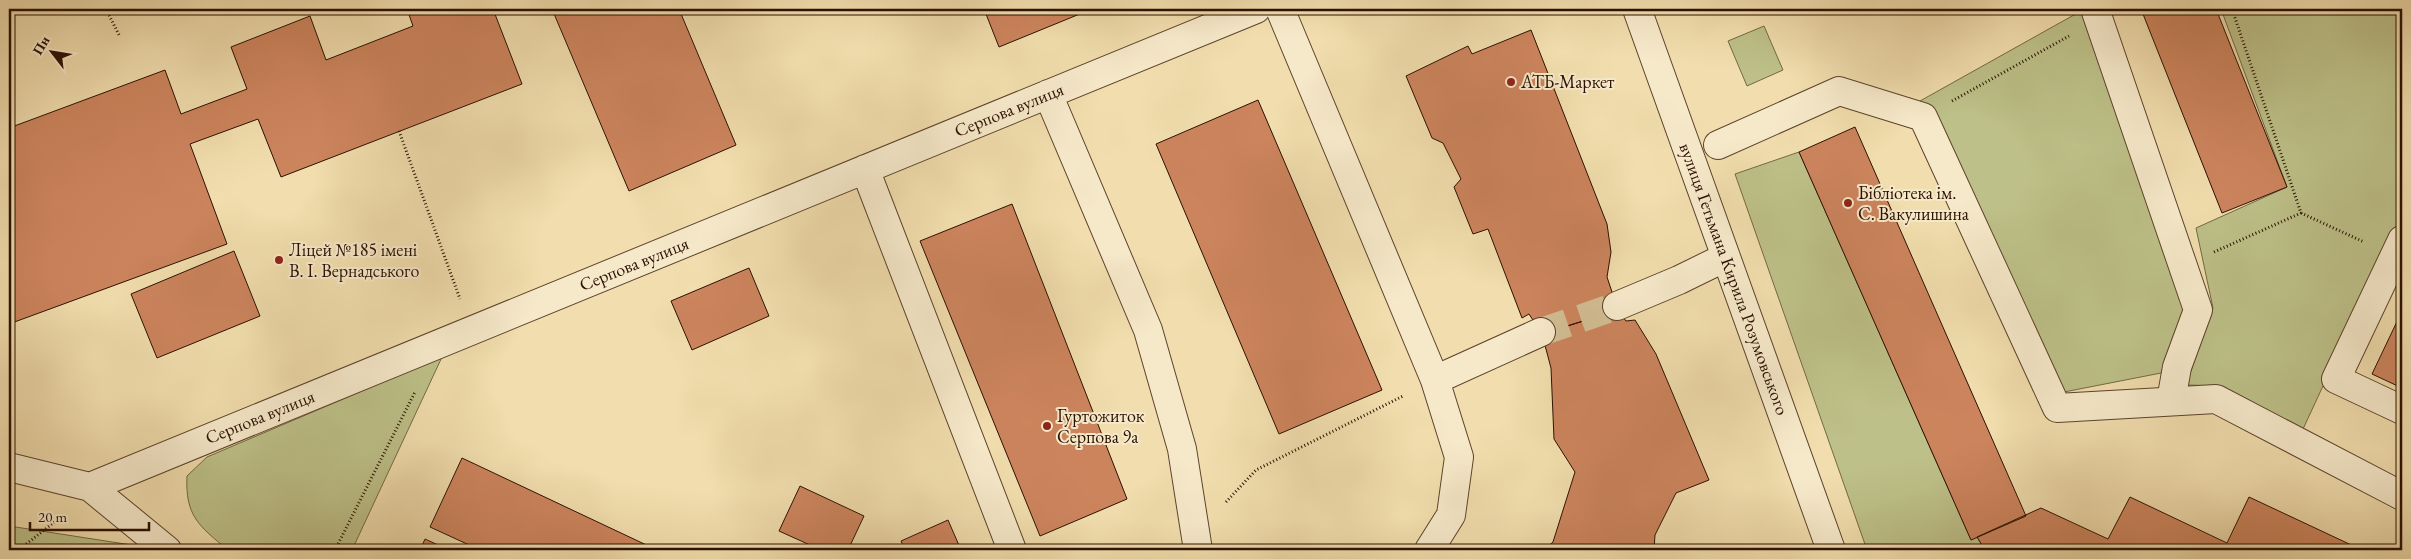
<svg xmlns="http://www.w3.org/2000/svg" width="2411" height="559" font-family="'EB Garamond',serif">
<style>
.green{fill:#bdc088;stroke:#746844}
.building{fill:#cc845d;stroke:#2b1000}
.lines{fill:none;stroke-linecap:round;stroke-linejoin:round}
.minor-tunnel{stroke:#d3be93;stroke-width:28;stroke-dasharray:28 14;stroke-linecap:butt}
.minor-casing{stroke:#5c432b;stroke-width:30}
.path{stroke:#2b1000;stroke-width:3;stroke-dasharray:1 2.5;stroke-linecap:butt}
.minor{stroke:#f6e9ca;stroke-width:28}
.poi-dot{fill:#8f2418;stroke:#f6e9ca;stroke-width:2}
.labels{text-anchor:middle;stroke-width:4;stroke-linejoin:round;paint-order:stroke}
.poi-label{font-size:18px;fill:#2b1000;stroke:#f6e9ca;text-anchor:start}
.street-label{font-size:18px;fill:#2b1000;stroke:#f6e9ca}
</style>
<rect width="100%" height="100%" fill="#f1ddad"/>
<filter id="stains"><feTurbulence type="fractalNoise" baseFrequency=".004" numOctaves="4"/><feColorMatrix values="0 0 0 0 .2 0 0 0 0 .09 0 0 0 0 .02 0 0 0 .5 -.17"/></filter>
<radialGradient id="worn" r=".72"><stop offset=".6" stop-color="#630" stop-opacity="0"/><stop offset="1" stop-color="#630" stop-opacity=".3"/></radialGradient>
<path class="green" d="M2221,9H2402V216L2303,429L2223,386L2186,385L2213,308L2196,228L2287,187Z
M2081,11L2187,307L2161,373L2064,392L1920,101Z
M1764,26L1783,70L1747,86L1728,41Z
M1799,152L1971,540L1977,537L1985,550H1867L1735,174Z
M442,357L352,550H228C199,526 185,516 187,476L207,457Z
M9,526L138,546L144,550H9Z"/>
<path class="building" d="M407,9H493L522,84L281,177L258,119L190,144L227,244L9,324V128L165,70L181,114L247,89L231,47L310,16L326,60L413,26Z
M552,9H679L736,145L629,191Z
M984,9H1092L999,47Z
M2141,9H2216L2287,187L2222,213Z
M1531,30L1607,224L1611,252L1607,277L1618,310L1542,334L1529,314L1522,318L1488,229L1473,234L1454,187L1461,179L1443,143L1432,138L1406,76L1468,46L1472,54Z
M1258,100L1382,390L1279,434L1156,144Z
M1855,127L2026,516L1971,540L1799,152Z
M1012,204L1127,499L1040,536L920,241Z
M234,251L260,316L157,358L131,294Z
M749,268L769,316L692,350L671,301Z
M1618,310L1626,321L1635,320L1656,354L1709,480L1676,493L1655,535L1654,550H1544L1553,542L1575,472L1554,439L1551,368L1542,334Z
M2402,311V388L2372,374Z
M462,458L657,550H480L430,527Z
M800,486L864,516L848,550H821L779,531Z
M2130,497L2227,543L2249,497L2362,550H1985L1977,537L2041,508L2108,539Z
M948,520L961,550H905L901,541Z
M425,539L449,550H420Z"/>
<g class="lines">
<path class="minor-tunnel" d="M1541,332L1617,306"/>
<g class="minor-casing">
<path id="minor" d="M1280,9L1435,380L1459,457L1451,515L1429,550
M1637,9L1831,550
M2095,9L2198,310L2177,367L2171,401
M1048,94L1148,330L1182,449L1198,550
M1718,145L1839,91L1923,117L2057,408L2216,399L2402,496
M865,169L1012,550
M2402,240L2336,379L2402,410
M1617,306L1679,280L1726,257
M1435,380L1541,332
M9,467L90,487L1256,9
M90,487L167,550"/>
</g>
<path class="path" d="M106,9L119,35
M1952,101L2069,36
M399,131L460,299
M2301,213L2364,242
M2214,252L2301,213L2232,9
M1226,502L1256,470L1403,396
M9,542L20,549L62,516
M335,550L415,392"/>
<use href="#minor" class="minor"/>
</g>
<g class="poi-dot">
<circle cx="1511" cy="82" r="5"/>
<circle cx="1848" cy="203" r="5"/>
<circle cx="279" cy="260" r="5"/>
<circle cx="1047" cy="426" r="5"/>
</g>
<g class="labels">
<g class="poi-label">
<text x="1521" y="88">АТБ-Маркет</text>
<text x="1858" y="199">Бібліотека ім.<tspan x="1858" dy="21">С. Вакулишина</tspan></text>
<text x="289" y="256">Ліцей №185 імені<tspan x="289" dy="21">В. І. Вернадського</tspan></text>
<text x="1057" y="422">Гуртожиток<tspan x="1057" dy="21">Серпова 9а</tspan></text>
</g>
<g class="street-label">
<text transform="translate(1009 110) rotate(-22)" y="6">Серпова вулиця</text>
<text transform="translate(634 264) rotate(-22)" y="6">Серпова вулиця</text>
<text transform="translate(1734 279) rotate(70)" y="6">вулиця Гетьмана Кирила Розумовського</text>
<text transform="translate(260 417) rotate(-22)" y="6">Серпова вулиця</text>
</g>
</g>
<rect width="2411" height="559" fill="none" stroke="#f1ddad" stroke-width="30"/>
<rect x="10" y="10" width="2391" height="539" fill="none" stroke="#2b1000" stroke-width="2.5"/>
<rect x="15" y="15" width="2381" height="529" fill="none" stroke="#2b1000"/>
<g transform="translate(52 52) rotate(301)" stroke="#f6e9ca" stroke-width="4" paint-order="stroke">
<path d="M0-4L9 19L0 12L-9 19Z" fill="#2b1000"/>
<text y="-8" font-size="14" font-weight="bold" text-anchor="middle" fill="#2b1000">Пн</text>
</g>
<path d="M30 522v8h119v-8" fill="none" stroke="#2b1000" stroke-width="2.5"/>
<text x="38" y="522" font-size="15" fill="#2b1000" stroke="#f6e9ca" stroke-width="4" paint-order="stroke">20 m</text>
<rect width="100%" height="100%" filter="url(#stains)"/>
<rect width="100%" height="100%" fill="url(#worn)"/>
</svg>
